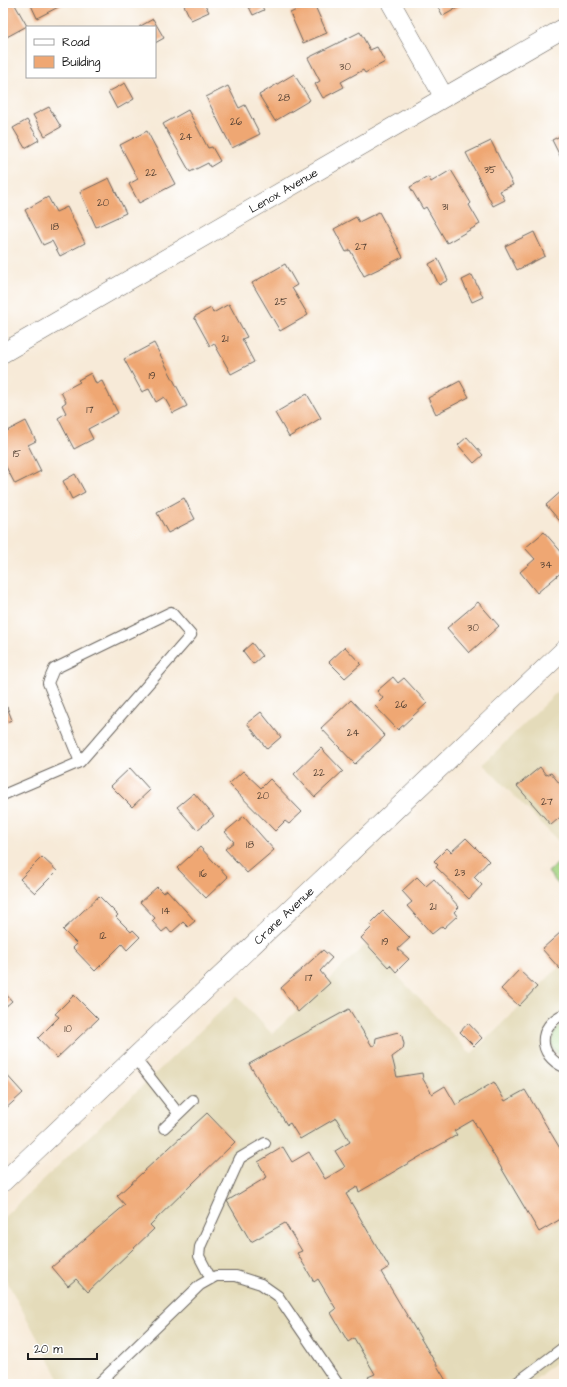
<svg xmlns="http://www.w3.org/2000/svg" width="567" height="1387" font-family="'Architects Daughter',sans-serif">
<style>
.built{fill:#e4dbba}
.green{fill:#a4d482;stroke:#60784f}
.building{fill:#efa773}
.lines{fill:none;stroke-linecap:round;stroke-linejoin:round}
.service-casing{stroke:#69645e;stroke-width:12}
.minor-casing{stroke:#69645e;stroke-width:20}
.service{stroke:#fff;stroke-width:10}
.minor{stroke:#fff;stroke-width:19}
.labels{text-anchor:middle;stroke-width:3;stroke-linejoin:round;paint-order:stroke}
.number-label{font-size:10px;fill:#513f32}
.street-label{font-size:12px;fill:#1c1c1c;stroke:#fff}
</style>
<rect width="100%" height="100%" fill="#fff"/>
<filter id="ink" filterUnits="userSpaceOnUse"><feTurbulence type="fractalNoise" baseFrequency=".025" numOctaves="2"/><feDisplacementMap in="SourceGraphic" scale="8" xChannelSelector="R" yChannelSelector="G"/><feConvolveMatrix kernelMatrix="1 2 1 2 8 2 1 2 1" color-interpolation-filters="sRGB"/></filter>
<filter id="wash" filterUnits="userSpaceOnUse"><feTurbulence type="fractalNoise" baseFrequency=".012" numOctaves="4" result="noise"/><feDisplacementMap in="SourceGraphic" scale="16" xChannelSelector="R" yChannelSelector="G"/><feGaussianBlur stdDeviation="0.9" result="paint"/><feColorMatrix in="noise" values="0 0 0 0 0 0 0 0 0 0 0 0 0 0 0 0 0 1.4 0 .05"/><feComposite in="paint" operator="in"/></filter>
<g filter="url(#wash)">
<rect width="100%" height="100%" fill="#f7ead8"/>
<path class="built" d="M564,685V847L483,764Z
M367,943L471,1054L564,962V1355L530,1384H62L3,1274V1218L237,996L272,1034Z"/>
<path class="green" d="M564,858V891L548,872Z
M564,1024V1057C547,1051 549,1031 564,1024Z"/>
<g id="blocks">
<path class="building" d="M3,3H14L27,26L3,39Z
M30,3H66L37,18Z
M183,3H204L209,12L191,20Z
M247,3H260L264,10L253,15Z
M312,3L314,4L327,33L303,43L290,13Z
M436,3H466L443,16Z
M153,19L164,38L155,43V27H139Z
M360,32L370,50L377,47L385,62L365,73L363,70L341,82L344,87L323,98L315,84L320,81L308,58Z
M294,74L310,100L275,121L259,95Z
M125,83L134,99L117,109L108,92Z
M228,86L239,108L245,105L260,134L232,148L206,97Z
M49,107L61,127L45,136L33,115Z
M188,110L208,148L212,147L220,161L210,167L208,163L190,172L163,124Z
M27,120L39,140L25,148L13,128Z
M147,131L175,184L139,203L129,184L138,179L120,145Z
M564,134V159L562,160L552,140Z
M491,141L513,185L500,191L505,200L493,206L466,153Z
M451,170L471,203L469,205L480,224L447,243L426,207L423,209L410,187L428,177L431,182Z
M109,178L126,213L96,227L80,192Z
M48,197L56,212L67,207L85,243L60,256L52,241L43,245L25,210Z
M379,212L403,257L364,276L350,250L346,252L334,229L356,217L359,222Z
M534,232L545,256L517,270L505,246Z
M438,259L448,280L439,285L429,264Z
M285,264L297,285L292,288L308,315L280,331L252,283Z
M472,275L483,297L472,302L462,280Z
M229,304L247,337L242,339L254,362L231,374L214,343L210,346L194,317L211,308L213,313Z
M154,343L187,406L173,413L164,397L156,402L149,389L142,392L124,359Z
M91,373L96,384L102,381L118,413L88,429L93,439L74,449L58,418L66,413L62,405L66,402L61,392L80,382L78,380Z
M460,381L469,397L436,414L428,398Z
M307,394L321,418L289,437L275,413Z
M26,421L36,441L28,445L41,471L15,484L3,461V433Z
M467,437L483,455L474,463L458,445Z
M75,474L85,492L72,499L63,481Z
M564,489V526L546,505Z
M184,498L195,519L168,533L157,513Z
M544,532L564,555V570L537,593L520,572L535,559L525,548Z
M478,602L499,626L469,653L447,628Z
M252,643L262,656L253,664L243,651Z
M345,647L361,664L345,678L329,662Z
M393,677L398,683L404,678L427,703L398,730L375,706L383,698L377,691Z
M351,700L385,736L355,764L321,728Z
M7,707L12,720L3,723V708Z
M261,712L281,737L267,749L247,723Z
M321,748L343,771L315,797L294,774Z
M540,767L546,775L551,773L564,789V814L551,825L517,786Z
M130,768L150,790L132,807L111,786Z
M243,771L261,788L270,779L302,812L289,824L285,821L275,831L229,784Z
M194,793L214,816L197,830L177,807Z
M244,816L274,850L247,873L225,849L234,842L225,832Z
M466,838L489,861L474,877L482,885L469,899L436,867L438,865L434,861L447,848L451,852Z
M200,847L228,877L206,898L177,868Z
M42,857L57,871L35,893L20,879Z
M417,877L426,886L434,879L459,907L454,912L457,916L444,928L442,926L432,934L407,906L412,902L402,891Z
M157,887L163,893L167,890L195,921L188,927L183,922L171,933L167,928L162,932L152,921L155,918L140,902Z
M99,896L118,915L116,917L131,932L133,930L140,937L127,950L122,944L95,971L73,948L77,944L63,930Z
M383,911L410,938L398,949L409,959L396,972L390,965L388,967L361,938L372,927L370,924Z
M561,932L564,935V965L560,969L542,949Z
M323,950L332,958L320,971L330,983L298,1012L281,988Z
M519,970L537,987L519,1006L501,989Z
M3,991L12,1001L3,1009Z
M74,995L98,1019L57,1058L38,1038L59,1017L55,1014Z
M349,1009L372,1046L375,1045L376,1038L398,1032L402,1036L404,1044L403,1049L392,1057L397,1077L422,1073L423,1079L432,1094L445,1086L456,1105L494,1082L505,1101L525,1090L564,1155V1217L539,1232L473,1120L454,1131L457,1135L359,1192L357,1187L346,1194L389,1267L381,1272L448,1384H372L368,1377L375,1374L354,1338L348,1342L331,1313L336,1309L318,1279L314,1282L297,1253L302,1251L285,1223L251,1242L227,1201L267,1177L258,1162L283,1147L292,1162L309,1152L325,1179L345,1167L335,1151L350,1142L336,1118L300,1139L290,1123L287,1125L249,1064Z
M468,1023L482,1038L474,1046L460,1032Z
M4,1072L23,1093L3,1111V1073Z
M207,1113L235,1142L150,1225L154,1229L88,1292L76,1279L68,1286L52,1267L125,1205L117,1196Z"/>
</g>
</g>
<g filter="url(#ink)">
<use href="#blocks" fill-opacity="0" stroke="#69645e" stroke-width="1"/>
<g class="lines">
<g class="service-casing">
<path id="service" d="M3,795L80,762L191,635L171,612L54,669L48,683L80,762
M564,1014C537,1026 537,1055 564,1067
M134,1057L178,1113
M164,1128L193,1100
M211,1279L199,1256L200,1247L240,1158L265,1143
M98,1384L200,1285L216,1276H236L261,1284L278,1296L338,1384
M515,1384L564,1347"/>
</g>
<g class="minor-casing">
<g id="minor">
<path d="M391,3L444,97"/>
<path id="s1" d="M3,353L564,28"/>
<path id="s2" d="M3,1182L564,650"/>
</g>
</g>
<use href="#service" class="service"/>
<use href="#minor" class="minor"/>
</g>
</g>
<g class="labels">
<g class="number-label">
<text x="345" y="70">30</text>
<text x="284" y="101">28</text>
<text x="236" y="125">26</text>
<text x="186" y="140">24</text>
<text x="490" y="173">35</text>
<text x="151" y="176">22</text>
<text x="103" y="206">20</text>
<text x="445" y="210">31</text>
<text x="55" y="230">18</text>
<text x="361" y="250">27</text>
<text x="281" y="305">25</text>
<text x="225" y="342">21</text>
<text x="152" y="379">19</text>
<text x="90" y="413">17</text>
<text x="17" y="457">15</text>
<text x="546" y="568">34</text>
<text x="473" y="631">30</text>
<text x="401" y="708">26</text>
<text x="353" y="736">24</text>
<text x="319" y="776">22</text>
<text x="263" y="799">20</text>
<text x="547" y="805">27</text>
<text x="250" y="848">18</text>
<text x="460" y="876">23</text>
<text x="203" y="877">16</text>
<text x="433" y="910">21</text>
<text x="166" y="914">14</text>
<text x="103" y="939">12</text>
<text x="385" y="945">19</text>
<text x="309" y="981">17</text>
<text x="68" y="1032">10</text>
</g>
<g class="street-label">
<text dy="4" stroke="none"><textPath href="#s1" startOffset="324">Lenox Avenue</textPath></text>
<text dy="4" stroke="none"><textPath href="#s2" startOffset="387">Crane Avenue</textPath></text>
</g>
</g>
<rect width="567" height="1387" fill="none" stroke="#fff" stroke-width="16"/>
<rect x="26" y="26" width="130" height="52" fill="#ffffff" stroke="#a4a4a4"/>
<rect x="34" y="39" width="20" height="6" fill="#ffffff" stroke="#a4a4a4"/>
<text x="62" y="46" font-size="12" fill="#1c1c1c">Road</text>
<rect x="34" y="56" width="20" height="12" fill="#efa773" stroke="#a4a4a4"/>
<text x="62" y="66" font-size="12" fill="#1c1c1c">Building</text>
<path d="M28 1353v6h69v-6" fill="none" stroke="#1c1c1c" stroke-width="2"/>
<text x="34" y="1353" font-size="12" fill="#1c1c1c" stroke="#ffffff" stroke-width="3" paint-order="stroke">20 m</text>
</svg>
